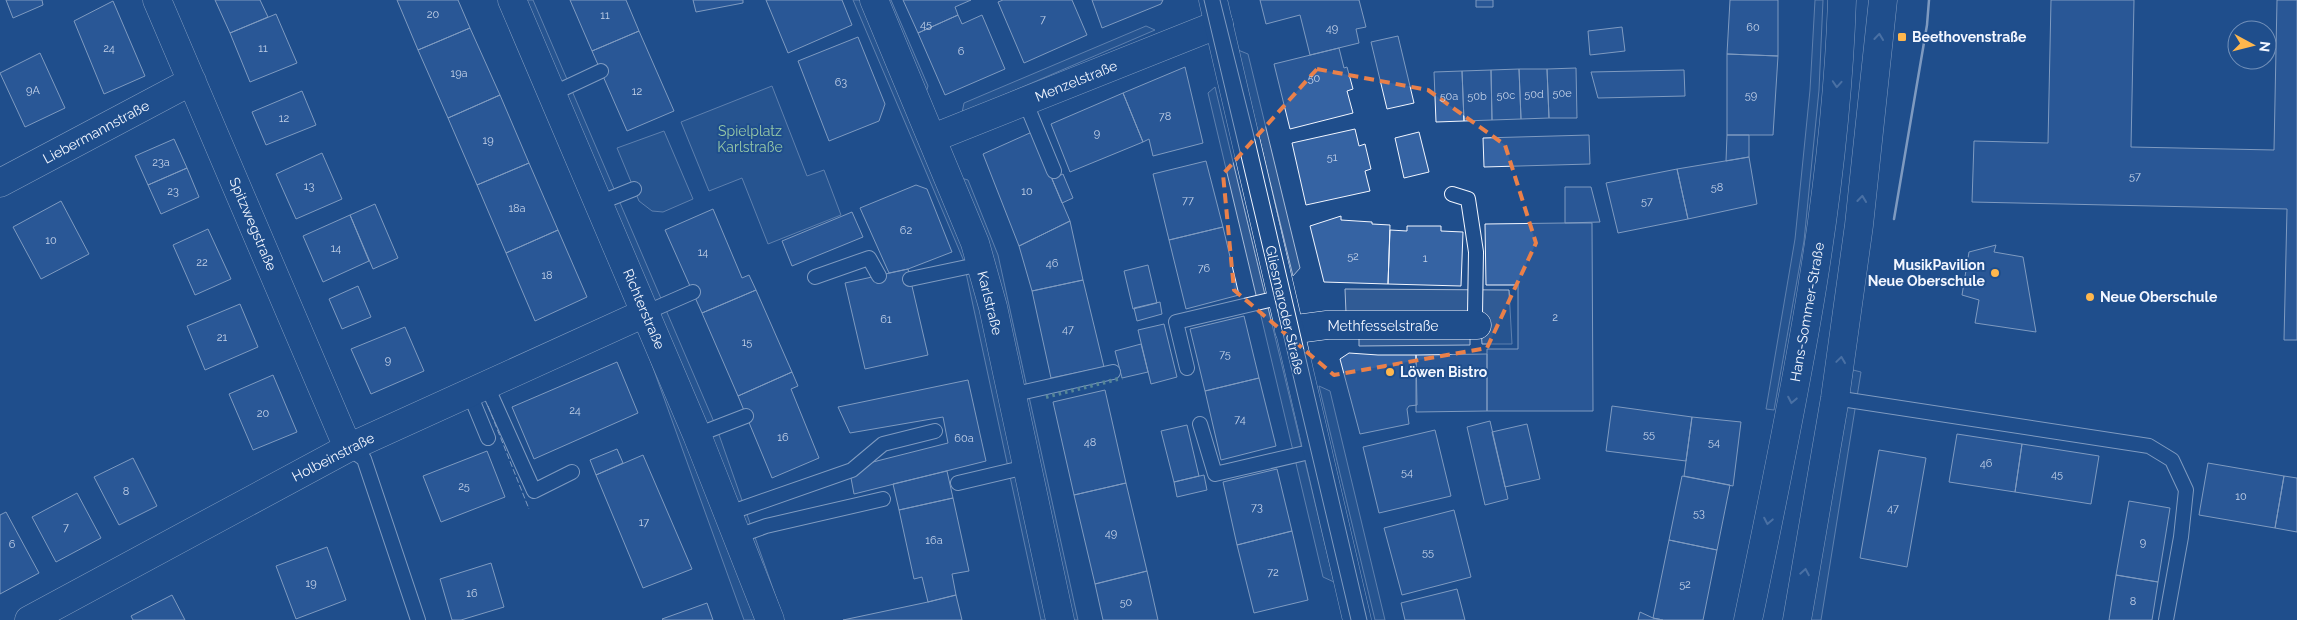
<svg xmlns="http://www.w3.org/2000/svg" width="2297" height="620" font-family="Raleway,sans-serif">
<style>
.built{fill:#305b95;stroke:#a8bbd7}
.building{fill:#3563a3;stroke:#f2f6ff}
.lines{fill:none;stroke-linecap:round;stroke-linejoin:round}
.lane-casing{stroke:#f2f6ff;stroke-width:16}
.street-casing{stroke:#f2f6ff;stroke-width:29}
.secondary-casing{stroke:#f2f6ff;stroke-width:29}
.primary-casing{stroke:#f2f6ff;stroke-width:29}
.lane{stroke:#1f4e8c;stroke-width:14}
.street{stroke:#1f4e8c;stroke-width:28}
.secondary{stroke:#1f4e8c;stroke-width:28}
.primary{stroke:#1f4e8c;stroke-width:28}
.tram{stroke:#f2f6ff;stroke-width:1}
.hedge{stroke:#97c8a6;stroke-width:4;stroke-dasharray:2.5 4;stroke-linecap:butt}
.fence{stroke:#f2f6ff;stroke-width:1;stroke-dasharray:6 2.5;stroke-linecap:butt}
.wall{stroke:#f2f6ff;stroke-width:2.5}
.oneway{stroke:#7e9ac0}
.marked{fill:none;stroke:#ea8049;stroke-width:4;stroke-dasharray:10 6;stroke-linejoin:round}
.poi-dot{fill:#ffb74d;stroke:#1f4e8c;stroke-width:2}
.labels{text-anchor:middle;stroke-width:4;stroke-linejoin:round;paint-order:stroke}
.number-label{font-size:11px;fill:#c3d1e8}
.poi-label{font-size:14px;font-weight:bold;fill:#f2f6ff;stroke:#1f4e8c;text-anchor:start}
.street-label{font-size:14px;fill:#f2f6ff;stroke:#1f4e8c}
.park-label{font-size:14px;fill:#97c8a6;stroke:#1f4e8c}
</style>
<rect width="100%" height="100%" fill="#1f4e8c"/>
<path class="built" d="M524,0H533L717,429L784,620H775Z
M853,0H860L970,254L1050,620H1041L963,259Z
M883,0H891L928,86L925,96Z
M1815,0H1823L1819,90L1804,241L1774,410L1766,409L1795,239L1810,90Z
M1146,26L1155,30L962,113L964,103Z
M1238,50L1248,54L1300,268L1293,276Z
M772,86L807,176L824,170L841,215L768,244L742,178L709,191L681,122Z
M1215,87L1334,582L1323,577L1208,93Z
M664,131L693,199L663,212L652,211L639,201L617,148Z
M961,178L968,180L998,255L1078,620H1070Z
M1345,289L1509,290L1512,344H1482L1480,315L1346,313Z
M1359,335L1470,336V345L1359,346Z
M655,347L755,620H744L647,351Z
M1853,370L1861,372L1821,620H1810Z
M1319,386L1330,391L1385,620H1375Z"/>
<path class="building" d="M6,0H42L43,5L13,18Z
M215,0H260L268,17L230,33Z
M397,0H458L470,28L418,50Z
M570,0H626L639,31L592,51Z
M693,0H743V3L696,12Z
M766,0H842L852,25L788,53Z
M903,0H971L955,7L958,15L918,33Z
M1003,0H1072L1087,35L1024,63L998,2Z
M1092,0H1163L1161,4L1102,28Z
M1260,0H1359L1366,27L1356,29L1359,43L1310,55L1300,15L1266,24Z
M1476,0H1493V7H1476Z
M1730,0H1778V56L1727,54Z
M2051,0H2134L2131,147L2274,150L2277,0H2297V340H2284L2287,209L1972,202L1974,141L2048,143Z
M113,1L145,76L104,94L74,21Z
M276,14L297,63L250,82L230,33Z
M958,15L962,24L982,15L1005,69L945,95L918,33Z
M1622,27L1625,51L1590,55L1588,31Z
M470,28L500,95L448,118L418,50Z
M639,31L674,111L627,131L592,51Z
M1398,36L1414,103L1387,109L1371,42Z
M858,37L885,104L879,121L829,141L798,61Z
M1339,48L1344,68L1347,67L1353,89L1347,91L1353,113L1290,129L1274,64Z
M40,53L65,108L25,127L0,73Z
M1727,54L1778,56L1773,135H1727Z
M1185,67L1203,143L1153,156L1149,139L1143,142L1123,93Z
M1576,68L1577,118H1549L1547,69Z
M1519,69L1521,119L1492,120L1491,70Z
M1519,69H1547L1549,118L1521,119Z
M1491,70L1492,120L1464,121L1462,71Z
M1684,70L1685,96L1598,98L1591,72Z
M1462,71L1464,121L1436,122L1434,72Z
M302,91L316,125L266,145L252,112Z
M1123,93L1143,142L1070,172L1051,124Z
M500,95L529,163L477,185L448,118Z
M1355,129L1359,146L1365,144L1371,169L1365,171L1370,191L1306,205L1292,143Z
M1032,132L1070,221L1019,246L983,154Z
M1419,132L1429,172L1404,178L1395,138Z
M1589,135L1590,164L1484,167L1483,138Z
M1727,135H1749V157L1726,161Z
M174,139L187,168L148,185L135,156Z
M322,153L342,199L296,219L276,174Z
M1749,157L1757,204L1688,219L1677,169Z
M1206,161L1223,227L1169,240L1153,174Z
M529,163L558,230L506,253L477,185Z
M187,168L199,197L161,214L148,185Z
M1677,169L1688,219L1618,233L1606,183Z
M1063,174L1073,198L1062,203L1052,179Z
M916,185L927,189L952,252L908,269L889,273L860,208Z
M1565,187H1591L1600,222L1565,223Z
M61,201L89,254L41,279L13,227Z
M375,204L398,258L373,269L350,215Z
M713,209L742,278L749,275L756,290L702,313L665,230Z
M852,212L863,237L792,266L782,241Z
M350,215L369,261L323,282L303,236Z
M1341,216V220L1372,222V224L1390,225L1388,284L1324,282L1310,226Z
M1070,221L1083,280L1032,291L1019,246Z
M1565,223H1592L1593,411H1487V349H1518V285H1486L1485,224Z
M1407,226H1441V231L1463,232L1461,286L1388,284L1390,230L1407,231Z
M1223,227L1239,295L1186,309L1169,240Z
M208,229L231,279L195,295L173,245Z
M558,230L587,297L535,321L506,253Z
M1996,245L1994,252L2023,257L2036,332L1975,323L1979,300L1962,295L1969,252Z
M1148,265L1157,303L1133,309L1124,271Z
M908,269L928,355L865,369L845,283Z
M1083,280L1104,367L1051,378L1032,291Z
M358,286L371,317L342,329L329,299Z
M756,290L792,372L738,396L702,313Z
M1160,302L1162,314L1137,321L1134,308Z
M240,304L258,347L205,370L187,326Z
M1244,316L1259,378L1205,391L1190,329Z
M1164,324L1177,377L1151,384L1138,330Z
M405,327L424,371L371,394L351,349Z
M1141,344L1148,372L1122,378L1115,351Z
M1349,353L1378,355H1416L1417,405L1409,406L1407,409L1409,424L1360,434L1340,359Z
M1487,354V411L1416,412V355Z
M617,362L638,413L534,459L512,407Z
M792,372L798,386L791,389L819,458L772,478L738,396Z
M273,375L297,432L253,450L229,394Z
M1259,378L1276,446L1221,460L1205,391Z
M968,380L986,461L854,494L851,478L873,462L948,443L943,417L850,433L838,407Z
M1105,390L1126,483L1074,495L1053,402Z
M1612,406L1692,417L1686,461L1606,451Z
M1692,417L1741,422L1733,486L1684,476Z
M1490,421L1508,499L1485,505L1467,427Z
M1527,424L1540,479L1505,487L1492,432Z
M1187,425L1199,476L1174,482L1161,431Z
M1435,430L1451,496L1379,513L1363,447Z
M1957,434L2022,444L2015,492L1949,482Z
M2022,444L2099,456L2091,504L2015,492Z
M617,449L623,463L596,475L590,460Z
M1879,450L1926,458L1907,567L1860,558Z
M487,451L505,497L441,522L423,476Z
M643,455L692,569L643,588L596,475Z
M133,458L157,506L119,525L94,477Z
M2208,463L2284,476L2275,528L2199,515Z
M1277,469L1292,531L1237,545L1223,482Z
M947,471L953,498L899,510L893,484Z
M1204,475L1207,490L1177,497L1174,482Z
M1682,476L1730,485L1717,550L1669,540Z
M2284,476L2297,478V532L2275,528Z
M1126,483L1147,571L1095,584L1074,495Z
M77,493L101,538L56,562L32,517Z
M953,498L969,571L952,574L956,595L928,602L922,577L914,579L899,510Z
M2129,501L2170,508L2158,582L2116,575Z
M1454,510L1471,577L1402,595L1384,528Z
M6,512L39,573L0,594V515Z
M1292,531L1308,600L1254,613L1237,545Z
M1669,540L1717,550L1703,620H1663L1653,618Z
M327,547L346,600L296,619L276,566Z
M491,563L504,607L461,620H452L440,579Z
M1147,571L1158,620H1103L1095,584Z
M2116,575L2158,582L2152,620H2109Z
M1457,589L1465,620H1405L1401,603Z
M172,595L185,620H133L131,616Z
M956,595L962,620H843L928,602Z
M707,603L713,620H663L662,619Z
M1640,612L1653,618L1663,620H1638Z"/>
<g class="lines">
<g class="lane-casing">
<path id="lane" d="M552,94L601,71
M1025,101L1054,171
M1452,194L1468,199L1476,252L1475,314L1477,325
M599,203L634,189
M815,277L869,258L879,276
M910,279L981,264
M645,313L693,292
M1187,368L1176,322L1282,297
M486,384L534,491L572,472
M469,392L488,438
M1011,395L1113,372
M1835,398L2149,446L2172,460L2186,490L2181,537L2166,620
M1200,424L1215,474L1318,450
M697,435L746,416
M348,448L364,459L418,620
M958,483L1026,467
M729,513L852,470L883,444L935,431
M738,536L766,526L883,499"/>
</g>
<g class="street-casing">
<path id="street" d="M157,0L348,448
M512,0L697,435L770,620
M874,0L975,243L993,307L1060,620
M933,138L1219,24
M0,183L192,81
M1289,330L1327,325H1477
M29,620L348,448L645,313"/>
</g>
<g class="secondary-casing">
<path id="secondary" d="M1213,0L1357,620"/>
</g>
<g class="primary-casing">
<path id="primary" d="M1748,620C1790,415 1835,210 1842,0
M1797,620L1835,398L1859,225L1883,0"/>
</g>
<use href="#lane" class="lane"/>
<use href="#street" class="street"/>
<use href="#secondary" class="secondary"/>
<use href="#primary" class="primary"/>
<path class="tram" d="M1204,0L1351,620
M1220,0L1253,132L1367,620"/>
<path class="hedge" d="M1046,397L1122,378"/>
<path class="fence" d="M488,406L529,509"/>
<path class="wall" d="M1894,219L1927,25L1929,0"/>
</g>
<defs><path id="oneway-chevron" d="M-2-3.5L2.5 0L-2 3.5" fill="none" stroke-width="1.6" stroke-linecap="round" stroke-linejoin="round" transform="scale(1.25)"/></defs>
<g class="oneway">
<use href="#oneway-chevron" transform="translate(1879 37) rotate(-84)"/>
<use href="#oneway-chevron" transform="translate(1837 84) rotate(94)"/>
<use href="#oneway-chevron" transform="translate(1862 199) rotate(-84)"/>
<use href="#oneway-chevron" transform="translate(1841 360) rotate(-82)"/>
<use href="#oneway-chevron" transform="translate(1792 400) rotate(101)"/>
<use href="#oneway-chevron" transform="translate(1768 521) rotate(101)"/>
<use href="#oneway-chevron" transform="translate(1805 572) rotate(-80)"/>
</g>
<path d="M0 0H2297V620H0ZM1317,69L1428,90L1505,145L1536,243L1487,348L1334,375L1234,290L1223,174Z" fill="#1f4e8c" fill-opacity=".55" fill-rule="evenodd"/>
<path class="marked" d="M1317,69L1428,90L1505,145L1536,243L1487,348L1334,375L1234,290L1223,174Z"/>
<g class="poi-dot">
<rect x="1897" y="32" width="10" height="10" rx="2.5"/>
<circle cx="1995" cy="273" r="5"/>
<circle cx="2090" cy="297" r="5"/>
<circle cx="1390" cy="372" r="5"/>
</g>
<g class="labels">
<g class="number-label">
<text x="433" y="18">20</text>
<text x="605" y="19">11</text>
<text x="1043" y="23">7</text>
<text x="926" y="28">45</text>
<text x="1753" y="31">60</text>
<text x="1332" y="32">49</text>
<text x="109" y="52">24</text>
<text x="263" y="52">11</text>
<text x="961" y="55">6</text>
<text x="459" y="77">19a</text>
<text x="1314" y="82">50</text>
<text x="841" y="86">63</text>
<text x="33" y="94">9A</text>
<text x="637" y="95">12</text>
<text x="1562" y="97">50e</text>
<text x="1534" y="98">50d</text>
<text x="1506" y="99">50c</text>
<text x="1751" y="99">59</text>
<text x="1449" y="100">50a</text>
<text x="1477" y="100">50b</text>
<text x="1165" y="120">78</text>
<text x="284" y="122">12</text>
<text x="1097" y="137">9</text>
<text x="488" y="144">19</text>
<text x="1332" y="161">51</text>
<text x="161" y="166">23a</text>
<text x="2135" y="180">57</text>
<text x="309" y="190">13</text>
<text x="1717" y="191">58</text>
<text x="173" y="195">23</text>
<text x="1027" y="195">10</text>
<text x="1188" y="204">77</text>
<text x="1647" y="205">57</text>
<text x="517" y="212">18a</text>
<text x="906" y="234">62</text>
<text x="51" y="244">10</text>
<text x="336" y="252">14</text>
<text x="703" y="256">14</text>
<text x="1353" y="260">52</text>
<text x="1425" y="262">1</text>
<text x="202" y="266">22</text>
<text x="1052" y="267">46</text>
<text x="1204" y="272">76</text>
<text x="547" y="279">18</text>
<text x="1555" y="321">2</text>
<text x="886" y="323">61</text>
<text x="1068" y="333">47</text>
<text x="222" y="341">21</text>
<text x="747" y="346">15</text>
<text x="1225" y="358">75</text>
<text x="388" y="364">9</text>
<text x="575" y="414">24</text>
<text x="263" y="417">20</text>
<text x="1240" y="423">74</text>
<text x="1649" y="438">55</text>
<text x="783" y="441">16</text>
<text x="964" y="442">60a</text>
<text x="1090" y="446">48</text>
<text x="1714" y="446">54</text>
<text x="1986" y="467">46</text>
<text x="1407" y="476">54</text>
<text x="2057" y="478">45</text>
<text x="464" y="490">25</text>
<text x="126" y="495">8</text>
<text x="2241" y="500">10</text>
<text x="1257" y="511">73</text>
<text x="1893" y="512">47</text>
<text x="1699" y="517">53</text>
<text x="644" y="526">17</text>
<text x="66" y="531">7</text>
<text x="1111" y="537">49</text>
<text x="934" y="544">16a</text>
<text x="2143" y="546">9</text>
<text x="12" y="548">6</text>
<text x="1428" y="556">55</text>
<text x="1273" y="576">72</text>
<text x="311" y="587">19</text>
<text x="1685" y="588">52</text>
<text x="472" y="597">16</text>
<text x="2133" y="605">8</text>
<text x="1126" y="606">50</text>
</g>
<g class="poi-label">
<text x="1912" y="42">Beethovenstraße</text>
<text x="1985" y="270" text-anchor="end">MusikPavilion<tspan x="1985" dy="16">Neue Oberschule</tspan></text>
<text x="2100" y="302">Neue Oberschule</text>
<text x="1400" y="377">Löwen Bistro</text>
</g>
<g class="street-label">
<text transform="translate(1076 81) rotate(-22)" y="5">Menzelstraße</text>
<text transform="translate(96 132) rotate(-28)" y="5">Liebermannstraße</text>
<text transform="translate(253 224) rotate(67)" y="5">Spitzwegstraße</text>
<text transform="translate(990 303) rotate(76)" y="5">Karlstraße</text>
<text transform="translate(644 309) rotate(67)" y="5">Richterstraße</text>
<text transform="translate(1285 310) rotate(77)" y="5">Gliesmaroder Straße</text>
<text transform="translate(1807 312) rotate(-80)" y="5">Hans-Sommer-Straße</text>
<text x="1383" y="331">Methfesselstraße</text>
<text transform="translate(333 457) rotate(-27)" y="5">Holbeinstraße</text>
</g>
<g class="park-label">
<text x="750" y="136">Spielplatz<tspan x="750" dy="16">Karlstraße</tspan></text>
</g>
</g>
<g transform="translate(2252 45) rotate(97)"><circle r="24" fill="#1f4e8c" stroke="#7391ba"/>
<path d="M0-4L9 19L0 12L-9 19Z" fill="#ffb74d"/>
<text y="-8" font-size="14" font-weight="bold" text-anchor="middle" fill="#f2f6ff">N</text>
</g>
</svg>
